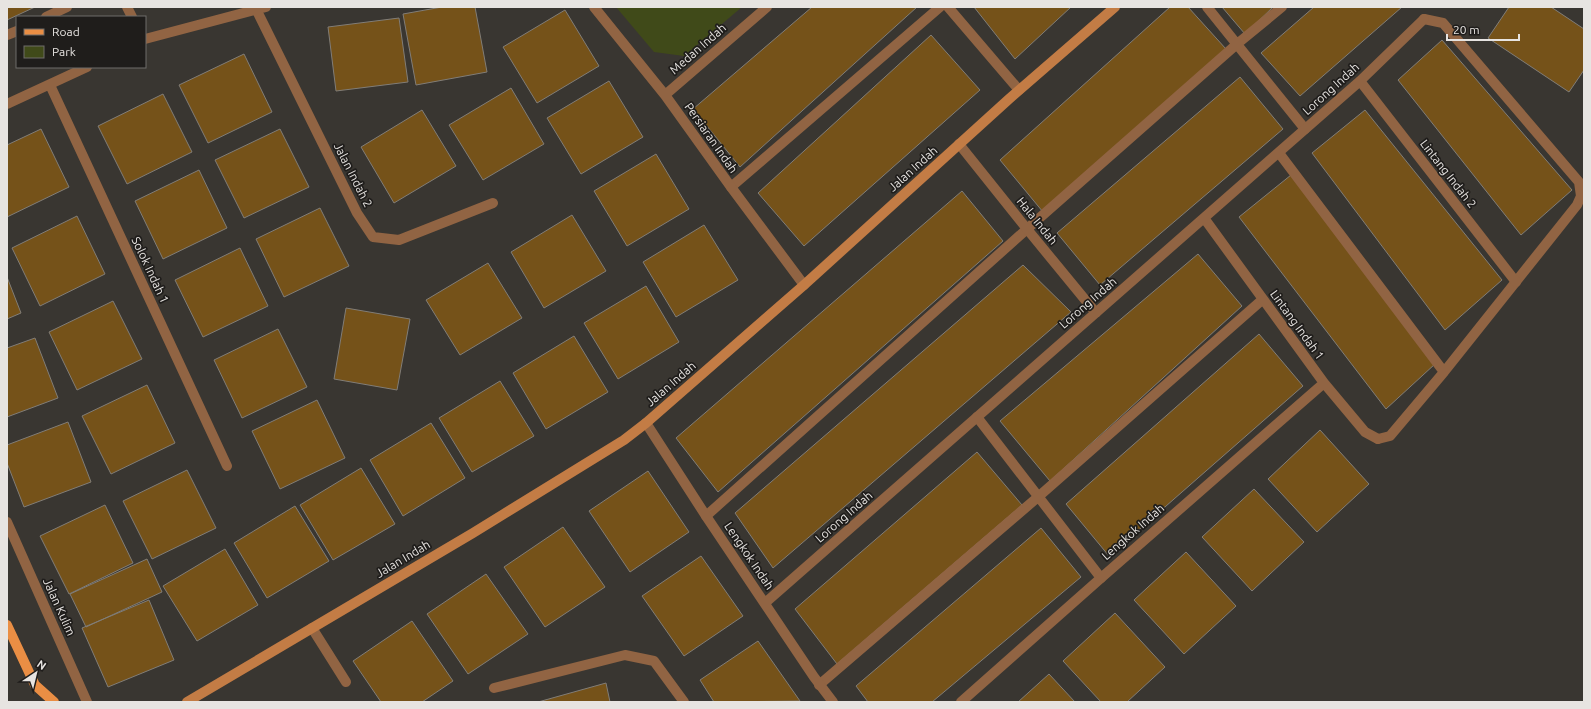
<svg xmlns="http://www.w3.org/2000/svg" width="1591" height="709" font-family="Ubuntu,sans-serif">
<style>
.green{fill:#404a19}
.building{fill:#755219;stroke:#817d77}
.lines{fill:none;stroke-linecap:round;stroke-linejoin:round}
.lane{stroke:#916443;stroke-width:10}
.street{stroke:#916443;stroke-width:10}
.secondary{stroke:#c37c45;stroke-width:10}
.primary{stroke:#ea8e44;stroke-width:10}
.labels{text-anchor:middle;stroke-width:3.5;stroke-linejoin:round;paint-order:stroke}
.street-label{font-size:12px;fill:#e7e4e1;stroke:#1f1d1b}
</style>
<rect width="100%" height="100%" fill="#393631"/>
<path class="green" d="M616,7H742L684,56L654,52Z"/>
<path class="building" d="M7,7H35L7,20Z
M442,7H475L487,72L416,85L403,14Z
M812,7H917L740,167L693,109Z
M974,7H1071L1015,59Z
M1170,7H1188L1226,49L1043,212L1000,160Z
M1222,7H1273L1245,34Z
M1314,7H1402L1300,96L1261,53Z
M1509,7H1551L1584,29V70L1569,92L1488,38Z
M565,10L599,66L537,103L503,47Z
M399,18L408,82L336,91L328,27Z
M931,35L980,90L804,246L758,193Z
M1442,40L1572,190L1521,235L1398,80Z
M244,54L272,112L208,143L179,85Z
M1240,77L1283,129L1100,285L1057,233Z
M609,81L643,137L581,174L547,118Z
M511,88L544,144L483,180L449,125Z
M163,94L192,152L127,184L98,126Z
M422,110L456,166L394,203L361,147Z
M1365,110L1502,280L1445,330L1312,153Z
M41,129L69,187L7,217V145Z
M280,129L309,187L244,218L215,160Z
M656,154L689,209L627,246L594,191Z
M199,170L227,228L163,259L135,201Z
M1291,175L1435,364L1386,409L1239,217Z
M962,191L1003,241L718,492L676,438Z
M320,208L349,266L284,297L256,239Z
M572,215L606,271L544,308L511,252Z
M77,216L105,274L40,306L12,248Z
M704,225L738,280L676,317L643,262Z
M240,248L268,306L203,337L175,280Z
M1198,254L1242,306L1050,481L1000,421Z
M488,263L522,318L460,355L426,300Z
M1023,265L1071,312L773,568L735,513Z
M7,277L21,313L7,319Z
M646,286L679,342L618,379L584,323Z
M113,301L142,359L77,390L49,332Z
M346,308L410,319L397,390L334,379Z
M278,329L307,387L242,418L214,360Z
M1259,334L1303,386L1109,556L1066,504Z
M574,336L608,392L546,429L513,373Z
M35,338L58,398L7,417V348Z
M500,381L534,436L472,472L439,418Z
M147,385L175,443L111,474L82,416Z
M317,400L345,458L280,489L252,431Z
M68,422L91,482L24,507L7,463V445Z
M431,423L465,478L403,516L370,460Z
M1320,430L1369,484L1317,532L1268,479Z
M977,452L1022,505L837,664L795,609Z
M361,468L395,524L333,560L300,505Z
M187,470L216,528L152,559L123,501Z
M648,471L689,532L630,572L589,511Z
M1254,489L1304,542L1252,591L1202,537Z
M105,505L133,563L69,594L40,536Z
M295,506L329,561L267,598L234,543Z
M563,527L605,587L545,627L504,567Z
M1041,528L1081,577L932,702H868L856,686Z
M225,549L258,605L197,641L163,586Z
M1186,552L1236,606L1184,654L1134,600Z
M701,556L743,616L684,656L642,596Z
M147,559L162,592L86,627L70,594Z
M486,574L528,634L468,674L427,614Z
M149,600L174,660L108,687L82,628Z
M1115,613L1165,667L1127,702H1101L1063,661Z
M412,621L453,681L422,702H381L353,661Z
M758,641L800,701L714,702L700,680Z
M1049,674L1075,702H1018Z
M606,683L610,702H538Z"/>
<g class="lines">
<path class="lane" d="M127,7L132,17
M948,7L1019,90
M1207,7L1305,129
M46,17L67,7
M7,35L17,31
M1279,153L1444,372
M731,187L940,7
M977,417L1101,578
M1378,439L1390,436L1444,372L1577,205L1581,196L1579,182L1443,23L1424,19
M706,516L1027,229L1237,44L1282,7
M312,628L346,682
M819,685L1038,497L1262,300
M494,688L625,655L654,661L684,702"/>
<path class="street" d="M594,7L665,95L731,187L804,285
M256,9L357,213L373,237L399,240L493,203
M145,39L266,7
M1360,81L1516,282
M50,85L227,466
M665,95L767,7
M7,104L87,67
M959,144L1027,229L1096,313
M1204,218L1324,383L1365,432L1378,439
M646,423L706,516L814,677L833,702
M7,522L87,702
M765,603L1360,81L1424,19
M961,702L1101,578L1324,383"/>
<path class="secondary" d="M187,702L473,533L624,440L646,423L804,285L1009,99L1115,7"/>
<path class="primary" d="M7,625L35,685L54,702"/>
</g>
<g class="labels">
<g class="street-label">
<text transform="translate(698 49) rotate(-41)" y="4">Medan Indah</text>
<text transform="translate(1331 89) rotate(-42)" y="4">Lorong Indah</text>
<text transform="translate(711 138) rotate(55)" y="4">Persiaran Indah</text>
<text transform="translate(913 169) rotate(-42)" y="4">Jalan Indah</text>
<text transform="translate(1448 174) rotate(52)" y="4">Lintang Indah 2</text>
<text transform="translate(353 175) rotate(63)" y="4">Jalan Indah 2</text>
<text transform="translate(1037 221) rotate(51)" y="4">Hala Indah</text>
<text transform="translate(150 270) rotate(65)" y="4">Solok Indah 1</text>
<text transform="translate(1088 303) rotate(-41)" y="4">Lorong Indah</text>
<text transform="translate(1297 325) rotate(54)" y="4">Lintang Indah 1</text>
<text transform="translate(671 384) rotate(-41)" y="4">Jalan Indah</text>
<text transform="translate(844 517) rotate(-41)" y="4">Lorong Indah</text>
<text transform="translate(1133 532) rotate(-41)" y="4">Lengkok Indah</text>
<text transform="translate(749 556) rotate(56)" y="4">Lengkok Indah</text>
<text transform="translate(403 559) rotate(-31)" y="4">Jalan Indah</text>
<text transform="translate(59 607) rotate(66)" y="4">Jalan Kulim</text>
</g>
</g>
<rect width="1591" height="709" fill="none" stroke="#e7e4e1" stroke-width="16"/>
<rect x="16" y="16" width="130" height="52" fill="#1f1d1b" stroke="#6f6d6a"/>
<rect x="24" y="29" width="20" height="6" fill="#ea8e44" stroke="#6f6d6a"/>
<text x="52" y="36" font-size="12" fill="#e7e4e1">Road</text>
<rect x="24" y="46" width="20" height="12" fill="#404a19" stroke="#6f6d6a"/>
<text x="52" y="56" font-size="12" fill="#e7e4e1">Park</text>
<g transform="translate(36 673) rotate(35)" stroke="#1f1d1b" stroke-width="3" paint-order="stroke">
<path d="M0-3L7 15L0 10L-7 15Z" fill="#e7e4e1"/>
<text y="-6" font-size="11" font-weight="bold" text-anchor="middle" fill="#e7e4e1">N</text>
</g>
<path d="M1447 34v6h72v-6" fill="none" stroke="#e7e4e1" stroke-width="2"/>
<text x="1453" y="34" font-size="12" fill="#e7e4e1" stroke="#1f1d1b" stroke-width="3" paint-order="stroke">20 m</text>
</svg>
